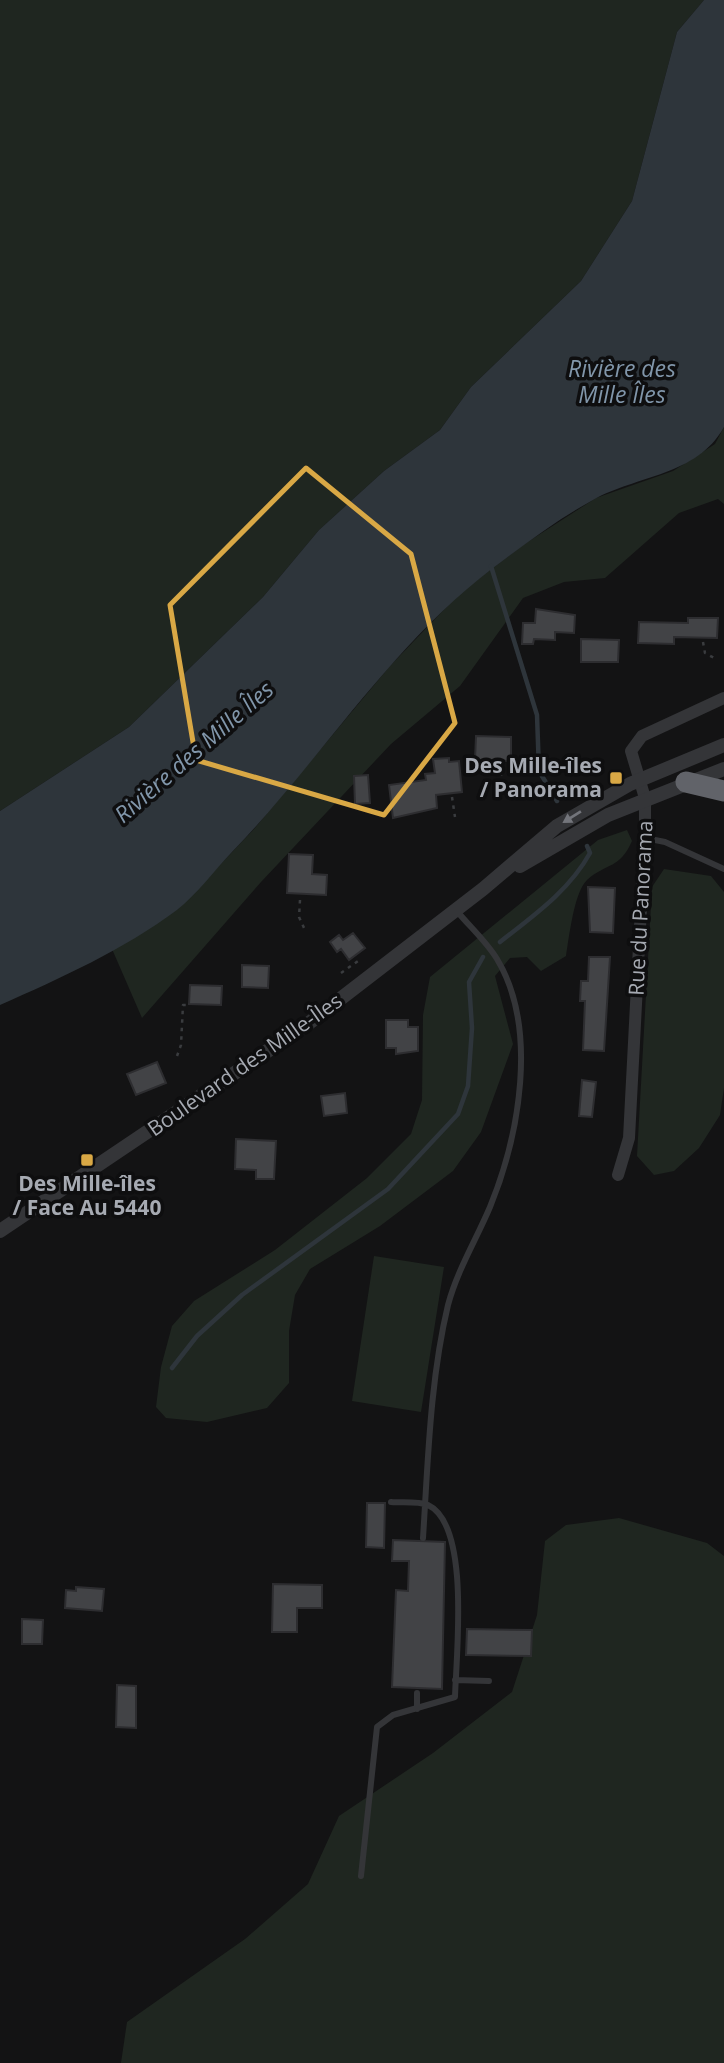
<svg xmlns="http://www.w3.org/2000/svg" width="724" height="2063" font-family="'Open Sans',sans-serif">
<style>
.green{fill:#1f2620}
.water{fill:#2e353b}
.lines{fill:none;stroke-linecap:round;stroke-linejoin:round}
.stream{stroke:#2e353b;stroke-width:4.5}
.building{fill:#424346;stroke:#2d2d30;stroke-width:2}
.path{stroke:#3a3c3f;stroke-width:2.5;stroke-dasharray:3.5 5;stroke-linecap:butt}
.service{stroke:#343538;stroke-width:6}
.minor{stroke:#343538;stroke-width:12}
.tertiary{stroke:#343538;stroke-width:14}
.motorway{stroke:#616369;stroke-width:21}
.oneway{fill:#73757b}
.marked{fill:none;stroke:#d9a845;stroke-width:5;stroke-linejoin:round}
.poi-dot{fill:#d9a845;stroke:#0e0e0f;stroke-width:2.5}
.labels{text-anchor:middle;stroke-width:7;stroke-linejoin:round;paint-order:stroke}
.poi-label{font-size:21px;font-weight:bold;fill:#a6aab2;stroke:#0e0e0f;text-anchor:end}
.street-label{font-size:21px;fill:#a6aab2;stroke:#0e0e0f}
.water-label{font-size:23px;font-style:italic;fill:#8196aa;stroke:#0e0e0f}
</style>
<rect width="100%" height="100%" fill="#131314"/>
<path class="green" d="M0,0H704L677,32L632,201L581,281L471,387L440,430L384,471L319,530L263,597L129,727L0,811Z
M724,427V504L718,499L679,513L605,578L564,582L523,598L460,686L391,744L261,882L142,1018L112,949L178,909L254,829L390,666L460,593L523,545L596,498L673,471L715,444Z
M627,830L632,841C620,869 606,863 587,880C574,892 569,938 566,956L541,971L527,957L510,958L495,976L513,1044L481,1132L453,1171L380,1226L310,1269L295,1295L289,1331V1383L267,1408L207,1422L166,1418L156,1407L161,1367L172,1326L194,1301L275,1250L367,1178L411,1134L422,1100L423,1015L430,977L598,840Z
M664,869L711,876L724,892V1088L720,1115L699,1148L674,1171L654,1175L637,1156L652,887Z
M374,1256L444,1267L421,1412L352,1401Z
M619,1518L707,1543L724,1556V2063H121L127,2022L245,1939L308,1884L339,1816L433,1753L512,1692L537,1615L545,1541L566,1525Z"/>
<path class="water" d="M704,0H724V427C697,476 637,475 593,500C558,519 525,544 493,568C390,646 321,760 232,852C214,871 197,894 177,910C123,950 61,978 0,1005V811L129,727L263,597L319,530L384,471L440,430L471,387L581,281L632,201L677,32Z"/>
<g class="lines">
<path class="stream" d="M491,566L537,715L539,771L557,801
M500,942C533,916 569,891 590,853L587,846
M172,1368L197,1336L242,1295L388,1189L458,1114L468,1086L472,1028L469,982L483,957"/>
</g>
<path class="building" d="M536,609L575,615L574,633L555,632V640L534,639L533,644H522L523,623H535Z
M688,618H718L717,638L674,637V644L638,643L639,622L688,623Z
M581,639L619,640L618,662H581Z
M476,736L511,737V761L475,760Z
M449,758V762L459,761L462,792L436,795L437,808L393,818L389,785L426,780L425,774L435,773L433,759Z
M368,775L370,803L355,804L354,776Z
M289,854L313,855L312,874L327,875L326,895L287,893Z
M588,887L615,888L613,933L590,932Z
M353,933L365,948L349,960L341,949L337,952L330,942L339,935L343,940Z
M589,957H610L604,1051L583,1050L585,1001H580L581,981H588Z
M242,965L269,966L268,988L242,987Z
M190,985L222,986L221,1005L189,1004Z
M386,1020H408V1027H418V1051L396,1054V1048H386Z
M157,1062L166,1083L136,1095L127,1074Z
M582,1080L596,1082L592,1117L579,1116Z
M345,1093L347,1113L324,1116L321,1096Z
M236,1139L276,1141L274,1179H256V1170L235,1169Z
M367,1503H385L384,1548L366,1547Z
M393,1540L445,1542L442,1689L392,1687L396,1590L408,1591L409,1561H392Z
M273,1584L322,1585V1608H297V1632H272Z
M76,1587L104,1589L102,1611L65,1608L66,1590L76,1591Z
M22,1619L43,1620L42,1644H22Z
M467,1629L532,1630L531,1656L466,1655Z
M117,1685L136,1686V1728L116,1727Z"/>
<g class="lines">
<path class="path" d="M703,642L705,653L716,659
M501,766V776
M452,797L455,817
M300,900L299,917L305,930
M341,973L358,961
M177,1056L181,1045L183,1005H189"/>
<path class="service" d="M645,838L665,842L724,869
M423,1538C428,1461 430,1380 448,1305C457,1271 476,1240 490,1207C519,1136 539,1029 497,959C486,941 469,926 456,910
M455,1680L489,1681
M417,1693V1709
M361,1876L377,1727L393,1715L455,1697C456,1657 471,1525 428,1505C418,1501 402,1503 391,1502"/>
<path class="minor" d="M618,1175L629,1138L645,832V798L631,751L642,736L724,698"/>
<path class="tertiary" d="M520,866L608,815L724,769
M0,1231L309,1023L483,889L557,826L630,784L724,745"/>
<path class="motorway" d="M686,782L724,791"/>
</g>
<defs><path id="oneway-solid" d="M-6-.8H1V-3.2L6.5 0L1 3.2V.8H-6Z" transform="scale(1.75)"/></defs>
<use class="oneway" href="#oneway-solid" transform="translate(572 817) rotate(148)"/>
<path class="marked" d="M306,468L411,554L455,723L384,815L196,760L170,605Z"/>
<g class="poi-dot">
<rect x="609" y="771" width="14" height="14" rx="3.5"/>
<rect x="80" y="1153" width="14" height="14" rx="3.5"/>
</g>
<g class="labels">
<g class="poi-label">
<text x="602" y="773">Des Mille-îles<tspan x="602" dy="24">/ Panorama</tspan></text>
<text x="87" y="1191" text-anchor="middle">Des Mille-îles<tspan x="87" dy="24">/ Face Au 5440</tspan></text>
</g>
<g class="street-label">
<text transform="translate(641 908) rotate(-87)" y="7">Rue du Panorama</text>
<text transform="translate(245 1065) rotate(-35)" y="7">Boulevard des Mille-Îles</text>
</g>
<g class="water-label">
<text x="622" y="377">Rivière des<tspan x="622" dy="26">Mille Îles</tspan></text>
<text transform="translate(194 752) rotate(-41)" y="8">Rivière des Mille Îles</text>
</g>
</g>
</svg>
